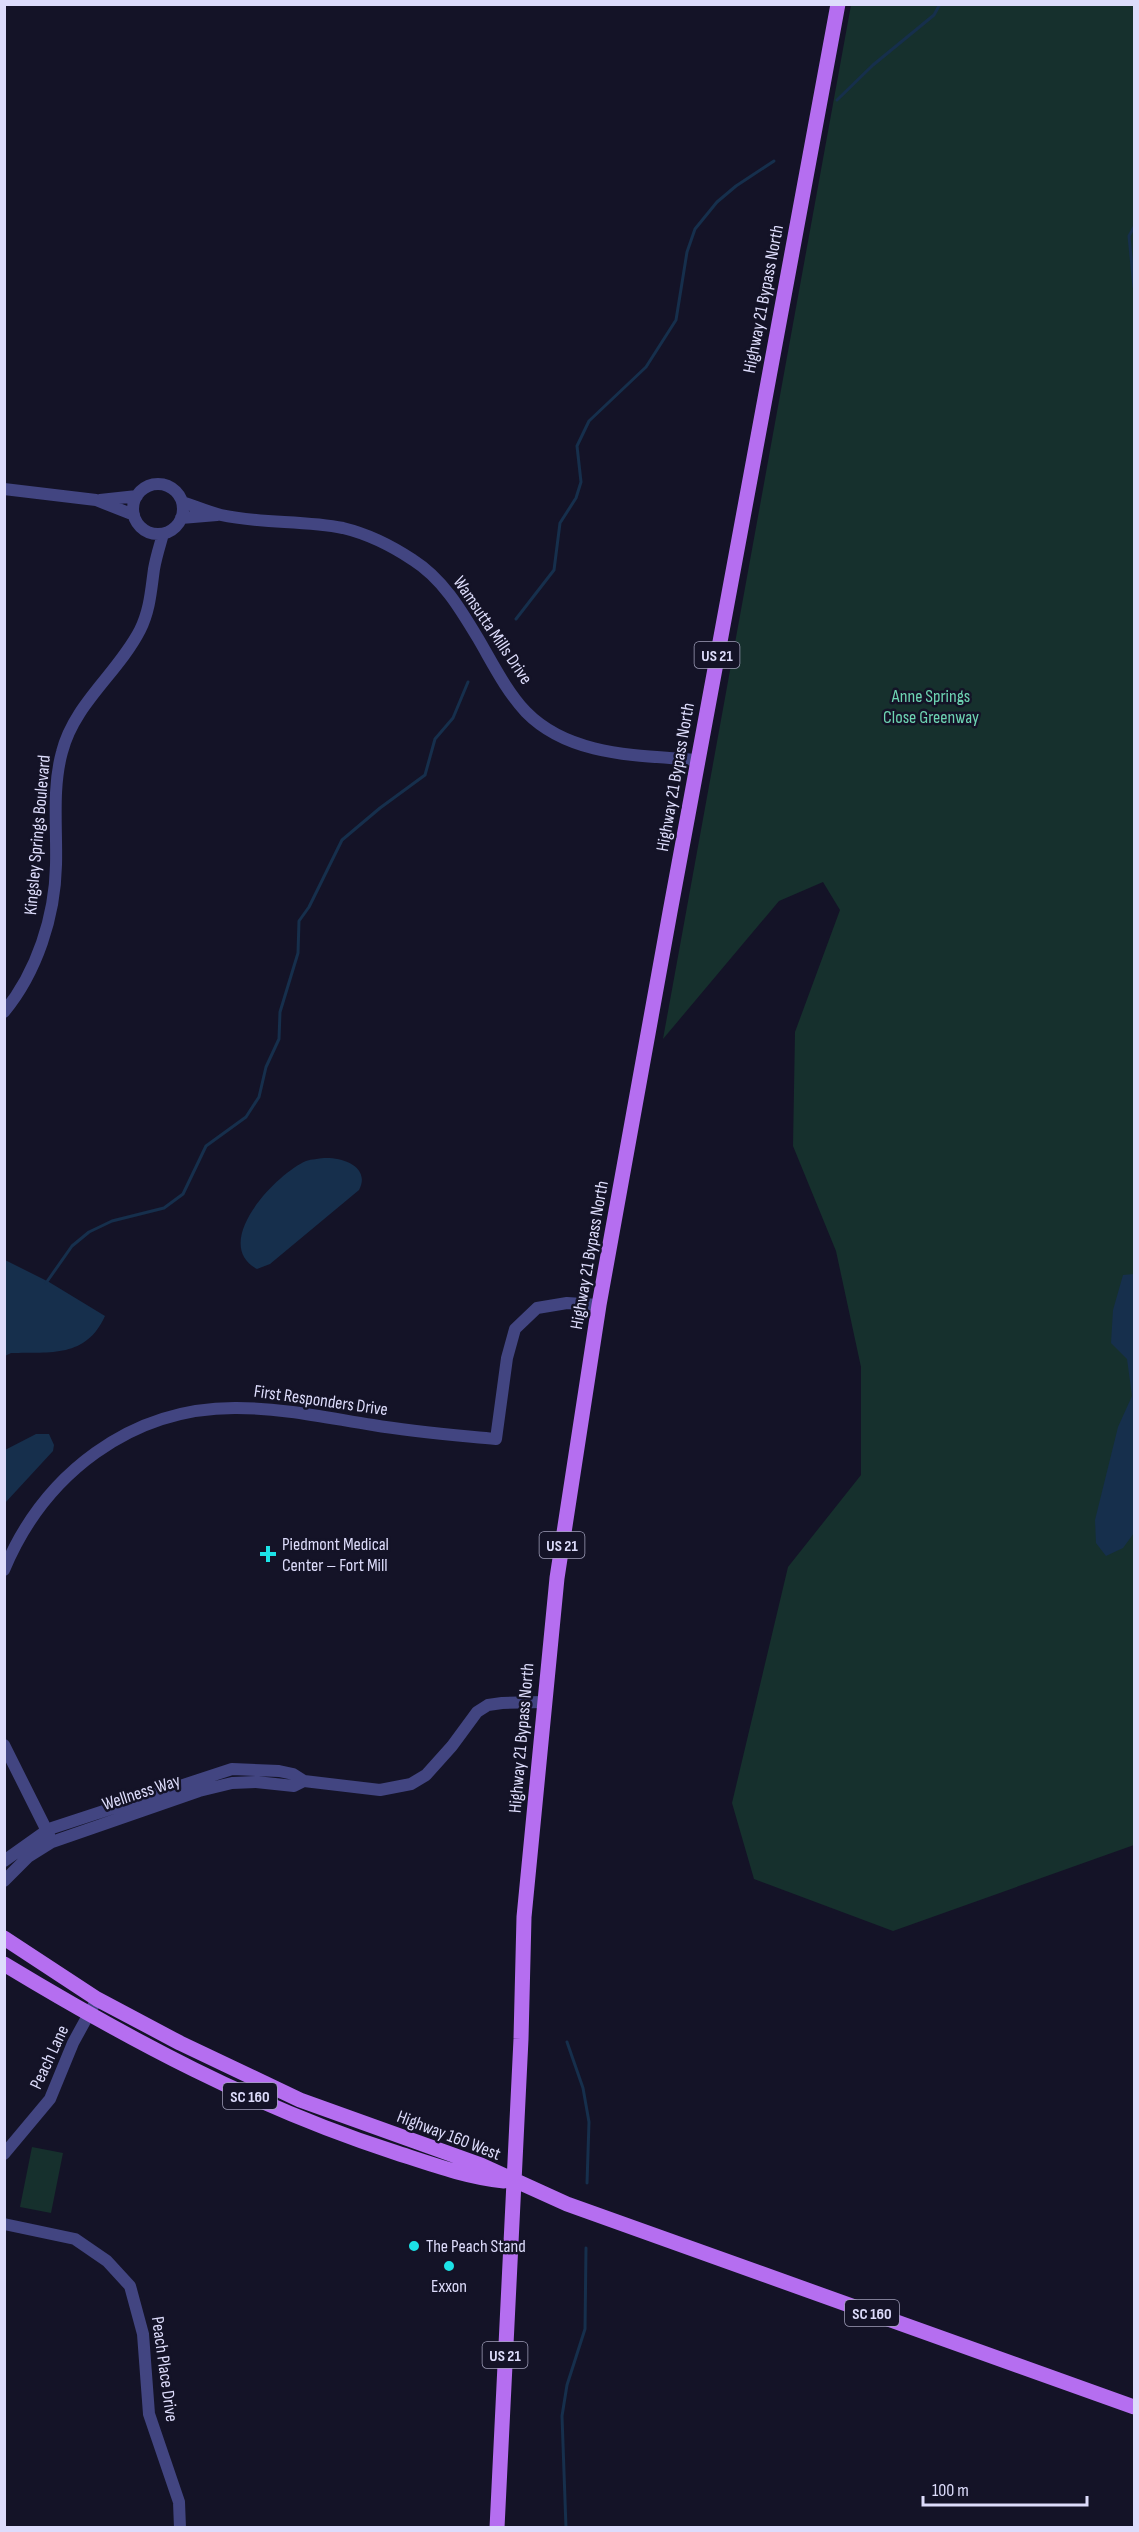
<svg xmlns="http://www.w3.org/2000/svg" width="1139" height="2532" font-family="'Sofia Sans Condensed',sans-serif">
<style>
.park{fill:#16302d}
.water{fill:#162f4c}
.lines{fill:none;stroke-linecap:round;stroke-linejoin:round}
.stream{stroke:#162f4c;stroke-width:3}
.minor{stroke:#424581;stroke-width:12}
.primary{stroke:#b56ef0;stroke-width:15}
.poi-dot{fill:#1ce3e7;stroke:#141327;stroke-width:2}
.labels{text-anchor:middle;stroke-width:5;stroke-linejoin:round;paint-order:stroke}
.shield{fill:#141327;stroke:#a1a0bb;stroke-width:1.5}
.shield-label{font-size:16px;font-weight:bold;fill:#dddcfb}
.street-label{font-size:18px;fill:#dddcfb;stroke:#141327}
.park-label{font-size:18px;fill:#6ed5b3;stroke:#141327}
.poi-label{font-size:18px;fill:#dddcfb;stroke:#141327;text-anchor:start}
</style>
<rect width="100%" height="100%" fill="#141327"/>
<path class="park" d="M851,5H1134V1845L893,1931L754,1879L732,1803L788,1567L861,1475V1367L836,1251L793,1146L795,1032L840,910L823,882L779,901L663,1039Z
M32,2147L63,2153L51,2213L20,2207Z"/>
<path class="water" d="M324,1158C343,1157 371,1167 359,1190L270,1264L257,1269C210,1243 276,1174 306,1161C312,1159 318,1159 324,1158Z
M5,1260L49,1282L105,1316C86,1358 51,1352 11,1353L5,1356Z
M1134,1274V1533L1123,1548L1106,1556L1096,1543L1095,1520L1118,1427L1132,1396L1127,1359L1111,1343L1113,1310L1123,1275Z
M36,1434H49L54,1445L53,1451L5,1503V1450Z"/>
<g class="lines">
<path class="stream" d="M837,100L873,65L934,15L940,4
M1134,227L1129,236L1134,287
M516,619L554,570L560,523L576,498L581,482L577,446L589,421L646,367L676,320L687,252L695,229L717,202L736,186L774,161
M46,1283L72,1246L89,1232L112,1221L164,1208L183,1194L206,1146L246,1117L259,1097L266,1067L279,1039L280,1012L298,953L299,921L309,907L342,840L380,808L425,775L435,739L453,718L468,682
M567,2042L583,2088L589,2122L587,2183
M566,2528L562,2416L567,2385L585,2329L586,2248"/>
<path class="minor" d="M133 509a25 25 0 1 1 50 0a25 25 0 1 1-50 0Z
M4,489L96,500L134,515
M100,500L137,496
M182,502C195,506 208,512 221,515C261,524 303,520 343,528C368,534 392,546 413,560C443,579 461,610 479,640C493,664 507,692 526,712C570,757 639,755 697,760
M181,518L217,515
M4,1012C37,972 55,916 56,865C57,828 52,788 62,752C74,704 118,673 140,630C150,610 151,590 154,569C156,557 160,545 163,534
M4,1570C44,1474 131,1407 237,1408C283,1408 328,1418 373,1425C414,1432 455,1435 496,1439L507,1358L515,1329L537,1308L567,1303L599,1305
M4,1745L49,1835
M4,1861L49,1829L232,1769L279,1771L293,1774L304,1781L380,1790L411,1784L426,1775L452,1746L477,1712L488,1705L502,1703L543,1702
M4,1881L28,1857L52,1842L199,1791L232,1783L256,1782L294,1786L304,1781
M4,2154L50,2099L73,2043L97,1999
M4,2224L75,2239L107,2261L130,2286L143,2334L149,2414L179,2502L180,2528"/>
<path class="primary" d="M4,1938L97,1999L180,2043L300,2100L481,2165L567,2204L1134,2407
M4,1964C128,2039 257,2108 394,2152C431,2164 466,2177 504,2181
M497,2528L521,2039L524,1917L557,1578L599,1305L670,912L838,4"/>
</g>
<g class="poi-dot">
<path d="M265 1545h6v6h6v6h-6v6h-6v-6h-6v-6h6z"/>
<circle cx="414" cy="2246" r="6"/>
<circle cx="449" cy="2266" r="6"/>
</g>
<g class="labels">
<g class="shield">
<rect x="694.5" y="642" width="45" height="26" rx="4.5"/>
<rect x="539.5" y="1532" width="45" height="26" rx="4.5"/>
<rect x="223" y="2083" width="54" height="26" rx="4.5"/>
<rect x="845" y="2300" width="54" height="26" rx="4.5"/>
<rect x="482.5" y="2342" width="45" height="26" rx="4.5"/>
</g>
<g class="shield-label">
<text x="717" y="661">US 21</text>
<text x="562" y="1551">US 21</text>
<text x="250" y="2102">SC 160</text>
<text x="872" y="2319">SC 160</text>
<text x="505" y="2361">US 21</text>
</g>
<g class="street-label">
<text transform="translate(763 299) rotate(-79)" y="6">Highway 21 Bypass North</text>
<text transform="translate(493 630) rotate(56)" y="6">Wamsutta Mills Drive</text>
<text transform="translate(675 777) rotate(-80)" y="6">Highway 21 Bypass North</text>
<text transform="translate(37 835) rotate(-85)" y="6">Kingsley Springs Boulevard</text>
<text transform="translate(589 1255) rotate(-80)" y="6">Highway 21 Bypass North</text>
<text transform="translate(321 1400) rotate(8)" y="6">First Responders Drive</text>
<text transform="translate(521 1738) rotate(-85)" y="6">Highway 21 Bypass North</text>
<text transform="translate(141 1792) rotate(-18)" y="6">Wellness Way</text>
<text transform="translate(49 2057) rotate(-65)" y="6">Peach Lane</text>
<text transform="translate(449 2135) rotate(21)" y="6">Highway 160 West</text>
<text transform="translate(165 2369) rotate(82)" y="6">Peach Place Drive</text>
</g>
<g class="park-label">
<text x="931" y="702">Anne Springs<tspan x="931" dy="21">Close Greenway</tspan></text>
</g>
<g class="poi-label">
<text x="282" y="1550">Piedmont Medical<tspan x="282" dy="21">Center – Fort Mill</tspan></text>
<text x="426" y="2252">The Peach Stand</text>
<text x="449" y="2292" text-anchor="middle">Exxon</text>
</g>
</g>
<rect width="1139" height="2532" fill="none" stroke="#dddcfb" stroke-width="12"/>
<path d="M923 2496v9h164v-9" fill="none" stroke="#dddcfb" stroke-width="3"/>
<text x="932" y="2496" font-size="18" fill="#dddcfb" stroke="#141327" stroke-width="4.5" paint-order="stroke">100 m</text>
</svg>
